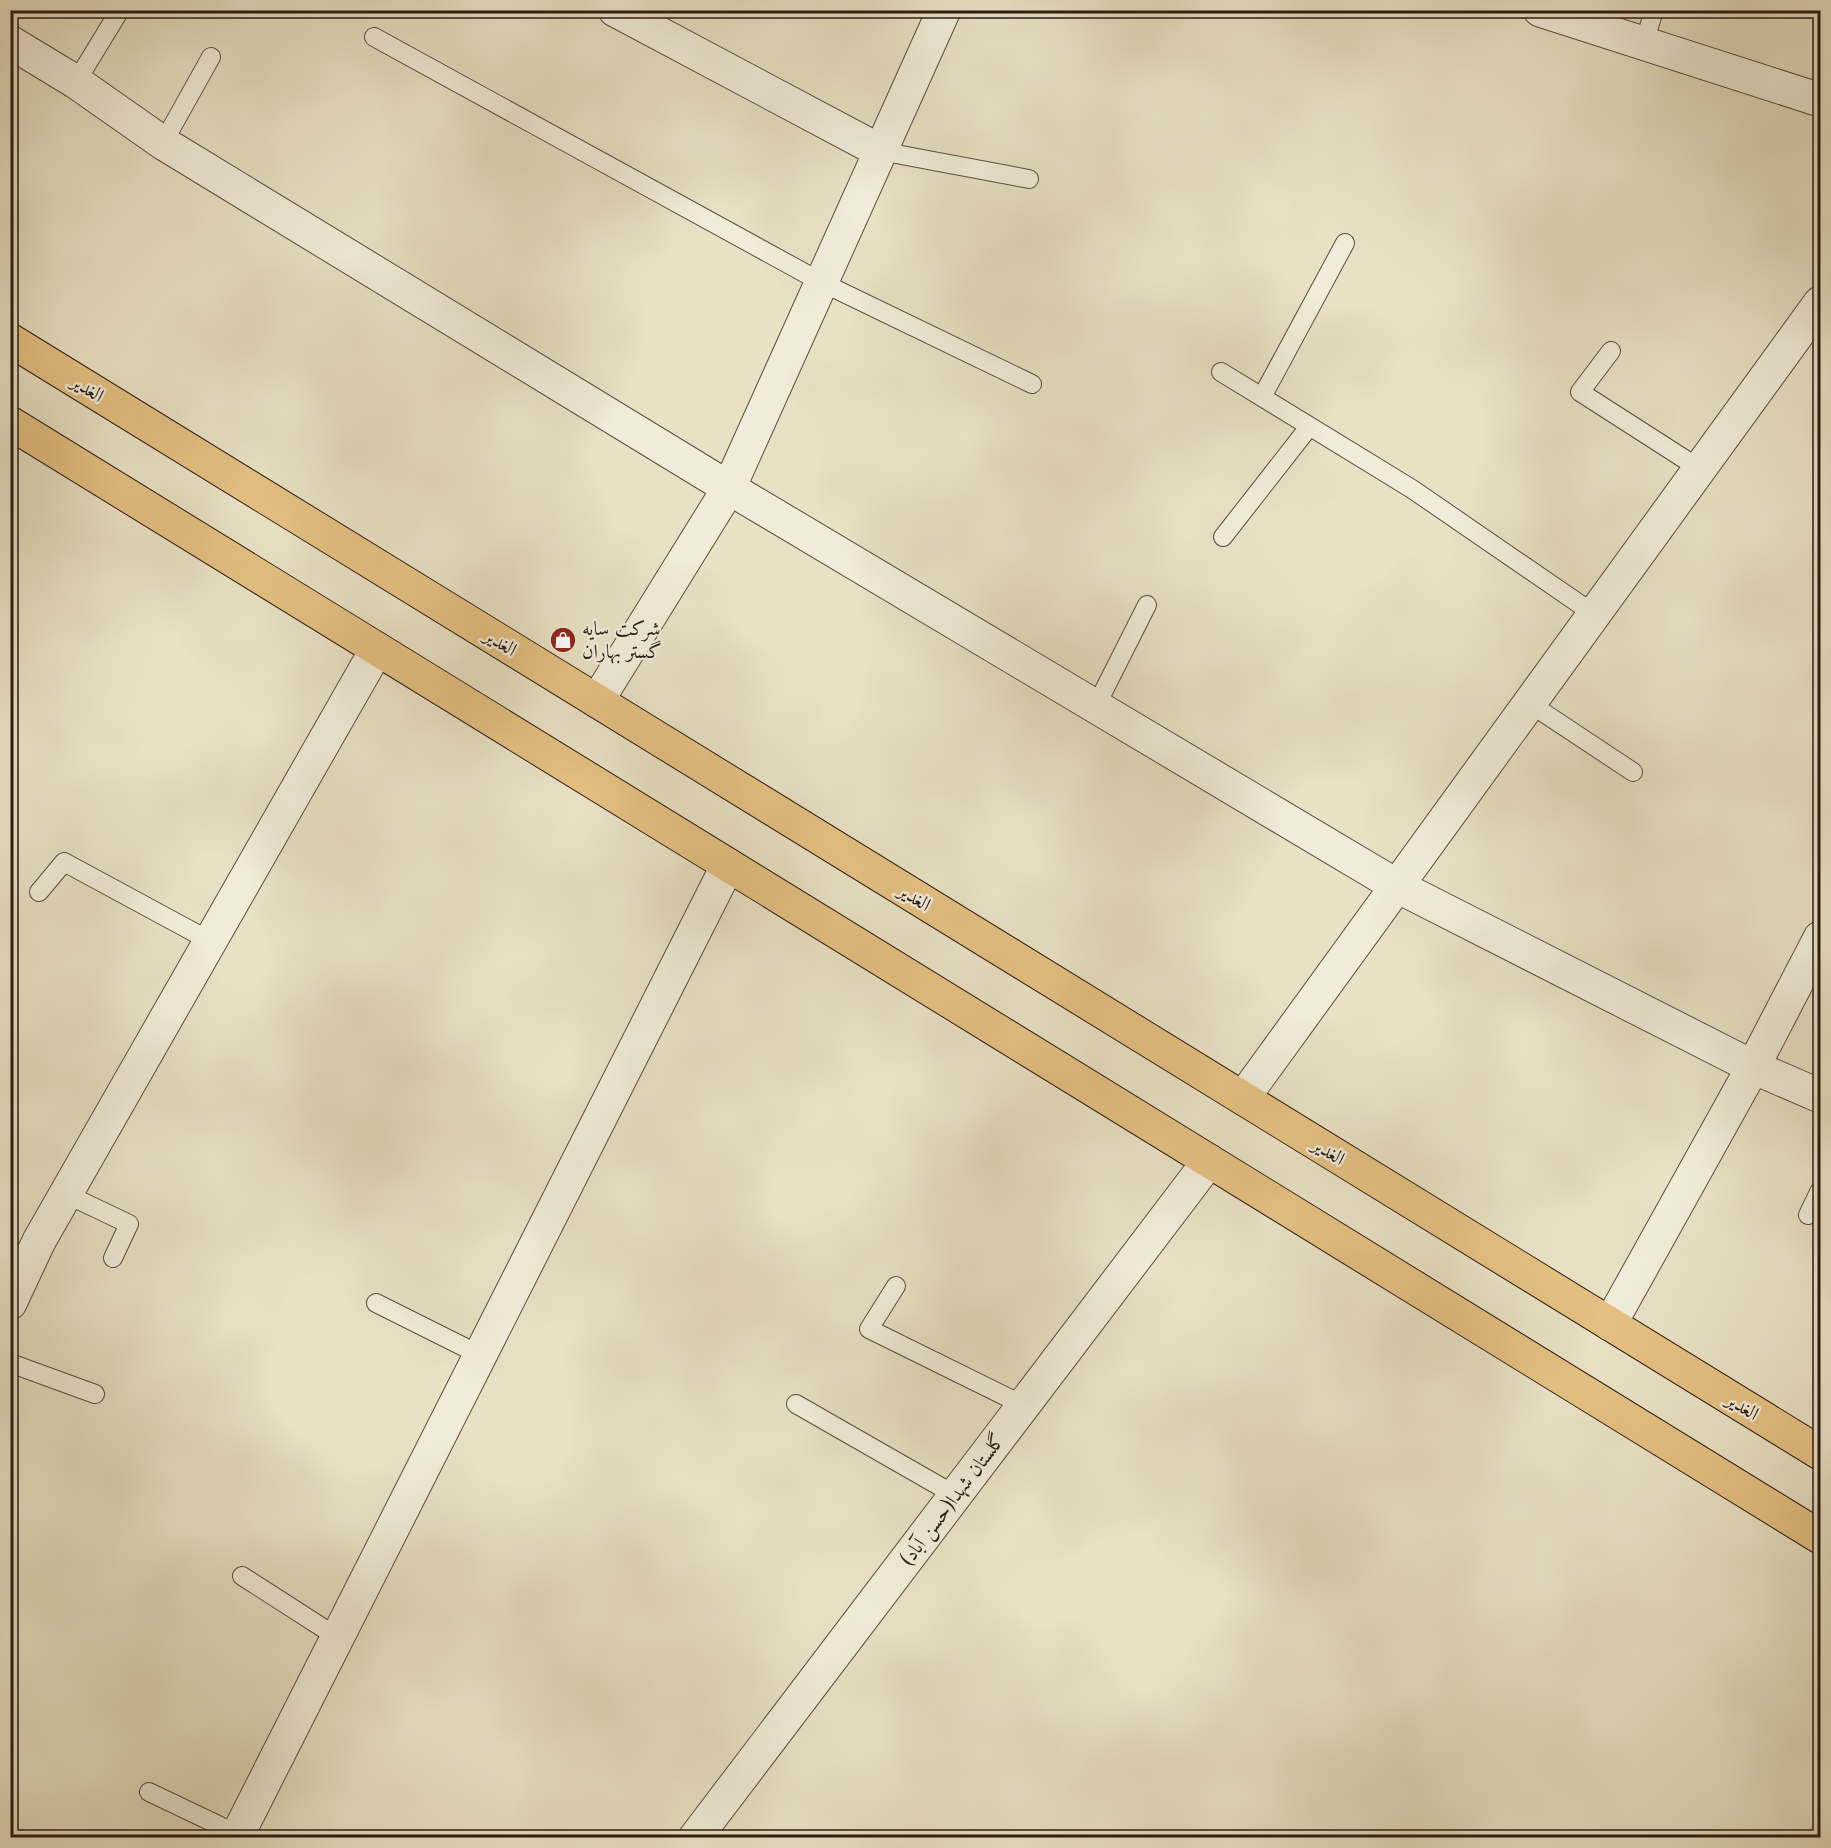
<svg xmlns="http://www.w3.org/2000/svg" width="1831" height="1848" font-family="'Libre Caslon Text',Amiri,serif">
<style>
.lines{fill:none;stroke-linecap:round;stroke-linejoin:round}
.service-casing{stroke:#5a4c40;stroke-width:20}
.minor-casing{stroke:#5a4c40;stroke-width:35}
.primary-casing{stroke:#2a1b14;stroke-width:35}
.service{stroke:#f0ecd9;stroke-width:18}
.minor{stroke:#f0ecd9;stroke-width:33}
.primary{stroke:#e4c082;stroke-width:33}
.labels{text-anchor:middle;stroke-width:4.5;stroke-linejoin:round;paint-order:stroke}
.street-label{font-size:20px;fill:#2a1b14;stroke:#f0ecd9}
.poi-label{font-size:20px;fill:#2a1b14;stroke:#f0ecd9;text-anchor:start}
</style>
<rect width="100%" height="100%" fill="#e8e1c4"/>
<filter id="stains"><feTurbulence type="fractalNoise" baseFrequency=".00333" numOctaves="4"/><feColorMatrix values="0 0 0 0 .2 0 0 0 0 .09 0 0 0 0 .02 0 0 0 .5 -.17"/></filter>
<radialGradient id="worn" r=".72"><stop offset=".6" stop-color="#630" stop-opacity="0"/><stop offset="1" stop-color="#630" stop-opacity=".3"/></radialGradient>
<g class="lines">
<g class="service-casing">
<path id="service" d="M374,37L821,282L1032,384
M1644,44L1654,10
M76,82L120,10
M163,143L211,57
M880,151L1029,179
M1611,351L1580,392L1700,469
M1221,372L1412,489L1594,614
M1262,397L1345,243
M1223,537L1309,427
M1529,703L1633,772
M1096,706L1147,605
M39,892L64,862L210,941
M66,1194L129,1224L113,1258
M1808,1215L1820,1190
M896,1286L869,1329L1023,1405
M376,1303L480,1355
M10,1363L95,1394
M796,1404L955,1495
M242,1576L337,1637
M149,1792L237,1834"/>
</g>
<g class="minor-casing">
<path id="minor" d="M615,10L880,151
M1540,10L1820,100
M10,42L76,82L163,143L729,488L1397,886L1753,1067L1820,1096
M597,701L729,488L944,10
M1243,1098L1820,303
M10,1303L39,1241L377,649
M1610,1324L1753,1067L1820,938
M236,1838L728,865
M695,1838L1209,1161"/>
</g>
<g class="primary-casing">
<path id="primary" d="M10,340L1820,1453
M10,423L1820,1537"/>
</g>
<use href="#service" class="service"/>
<use href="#minor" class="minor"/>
<use href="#primary" class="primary"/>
</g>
<defs>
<g id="shop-disc" transform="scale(1.35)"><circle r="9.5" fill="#8f2418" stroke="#f0ecd9"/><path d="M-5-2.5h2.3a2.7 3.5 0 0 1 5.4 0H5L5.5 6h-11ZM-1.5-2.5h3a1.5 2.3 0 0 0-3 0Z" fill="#fff"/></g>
</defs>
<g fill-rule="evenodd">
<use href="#shop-disc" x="563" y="640"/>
</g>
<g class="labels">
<g class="street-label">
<text transform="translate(88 388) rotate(32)" y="7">الغدیر</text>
<text transform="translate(501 642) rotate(32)" y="7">الغدیر</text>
<text transform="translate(915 897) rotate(32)" y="7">الغدیر</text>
<text transform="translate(1329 1151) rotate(32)" y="7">الغدیر</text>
<text transform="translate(1743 1406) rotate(32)" y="7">الغدیر</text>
<text transform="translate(952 1499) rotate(-53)" y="7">گلستان شهدا(حسن آباد)</text>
</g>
<g class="poi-label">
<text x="582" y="635">شرکت سایه<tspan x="582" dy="23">گستر بهاران</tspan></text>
</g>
</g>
<rect width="1831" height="1848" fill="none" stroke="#e8e1c4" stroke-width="36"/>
<rect x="12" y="12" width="1807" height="1824" fill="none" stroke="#2a1b14" stroke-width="3"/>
<rect x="18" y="18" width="1795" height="1812" fill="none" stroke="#2a1b14" stroke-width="1.5"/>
<rect width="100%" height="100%" filter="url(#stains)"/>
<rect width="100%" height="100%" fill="url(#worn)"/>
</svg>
